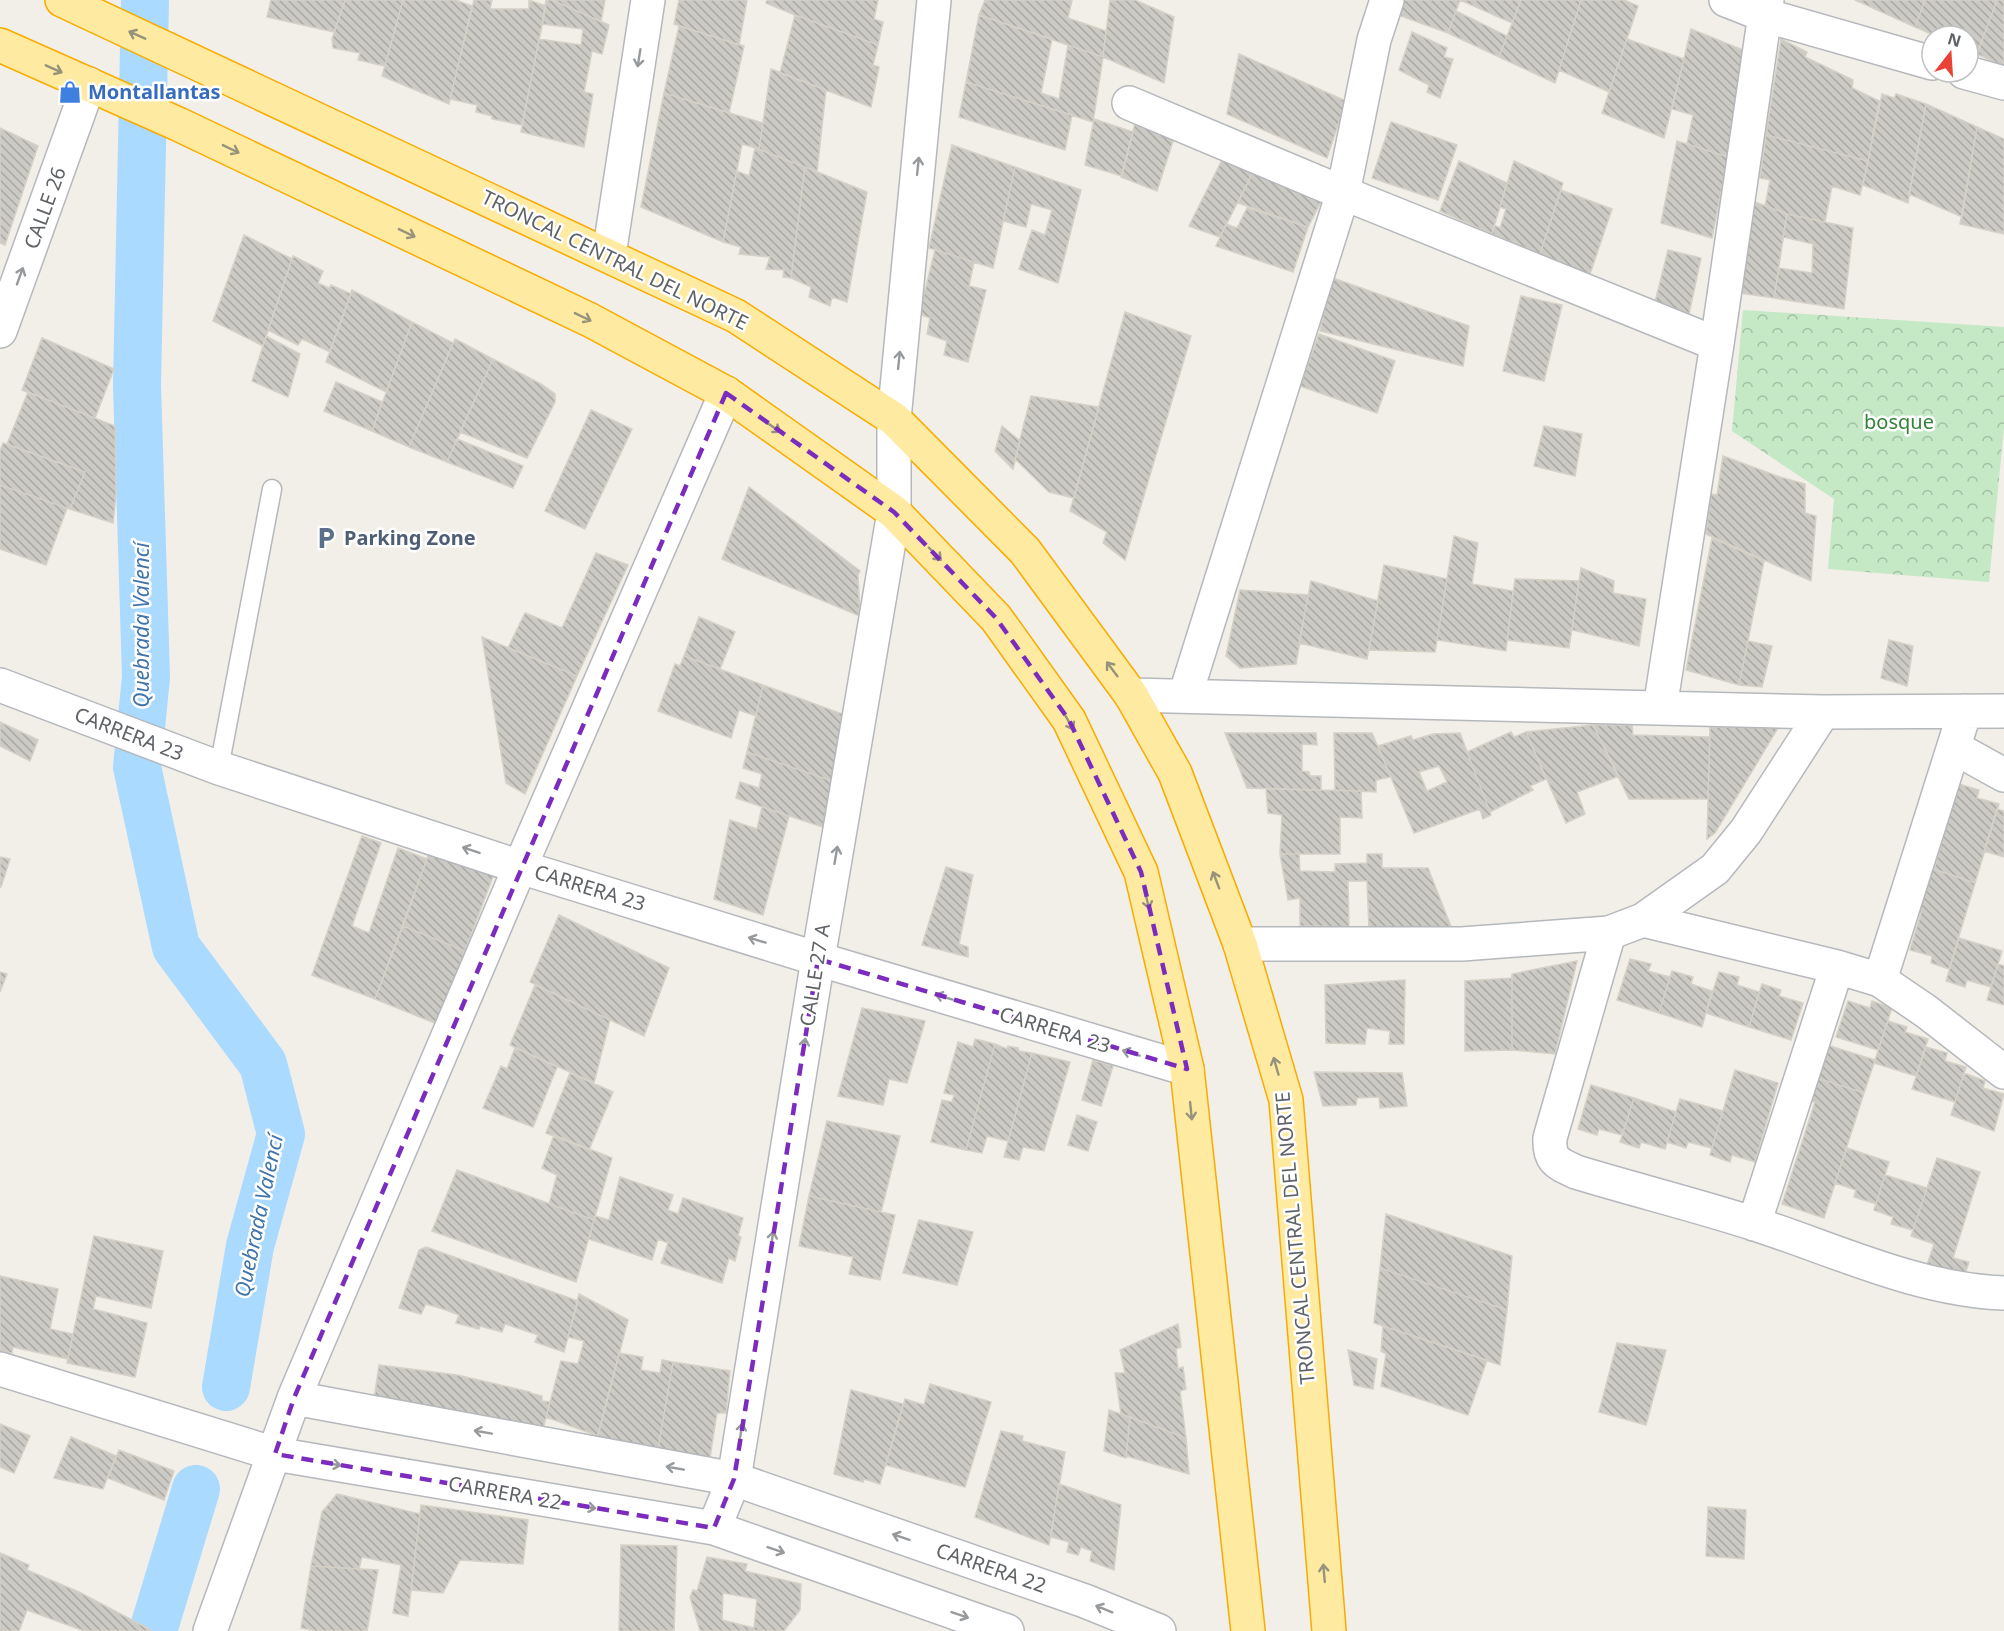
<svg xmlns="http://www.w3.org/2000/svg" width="2004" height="1631" font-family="'Noto Sans',sans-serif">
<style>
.forest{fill:url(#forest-crowns)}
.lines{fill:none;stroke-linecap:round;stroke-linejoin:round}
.canal{stroke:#aadaff;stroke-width:48}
.building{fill:url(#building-back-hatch);stroke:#d6d1c6;stroke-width:1.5;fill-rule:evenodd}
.service-casing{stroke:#b5b8bc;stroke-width:21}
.minor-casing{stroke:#b5b8bc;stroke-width:36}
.trunk-casing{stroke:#f9ab00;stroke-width:36}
.service{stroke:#fff;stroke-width:18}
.minor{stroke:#fff;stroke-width:33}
.trunk{stroke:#feeaa1;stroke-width:33}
.oneway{stroke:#97927c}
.oneway2{stroke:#979a9d}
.marked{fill:none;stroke:#7b2cbf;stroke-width:4.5;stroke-dasharray:12 8;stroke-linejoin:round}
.labels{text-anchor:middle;stroke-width:5;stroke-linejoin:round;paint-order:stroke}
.shop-label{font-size:20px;font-weight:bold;fill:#366cbe;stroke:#fff;text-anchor:start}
.street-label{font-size:20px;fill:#5f6368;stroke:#fff}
.park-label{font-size:20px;fill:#348238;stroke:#fff}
.service-label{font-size:20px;font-weight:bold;fill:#4e5e75;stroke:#fff;text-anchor:start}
.water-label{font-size:21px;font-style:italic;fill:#4174aa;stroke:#fff}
</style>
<defs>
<pattern id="forest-crowns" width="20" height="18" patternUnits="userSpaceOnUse" patternTransform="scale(1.5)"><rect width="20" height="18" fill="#c5e8c5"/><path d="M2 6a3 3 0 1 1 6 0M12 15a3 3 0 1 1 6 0" fill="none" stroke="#a3c0a4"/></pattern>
<pattern id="building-back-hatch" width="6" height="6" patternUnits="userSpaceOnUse" patternTransform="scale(1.5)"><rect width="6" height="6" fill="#cccac5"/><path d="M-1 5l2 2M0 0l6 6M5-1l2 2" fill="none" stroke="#a9a8a4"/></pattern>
</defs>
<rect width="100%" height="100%" fill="#f1efe8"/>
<path class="forest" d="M1743,310L2004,327V427L1989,582L1828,569L1834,499L1732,431Z"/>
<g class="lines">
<path class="canal" d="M145,0L137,385L146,677L137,767L176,947L263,1064L281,1134L250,1246L226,1387
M153,1631L196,1489"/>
</g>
<path class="building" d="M271,0H345L334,32L267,17Z
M345,0H403L385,66L358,60L360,53L333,48L332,39Z
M403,0H456L472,6L449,104L382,76Z
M474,0H492L490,9H529V0L546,6L522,125L492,119V116L476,112L477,105L450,99Z
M546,0H552L609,25L602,54L592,51L584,92L593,94L584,147L521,132L539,39L581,45L583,29L542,24Z
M552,0H605L601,22L584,14Z
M679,0H747L739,45L674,24Z
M767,0H878L874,19L883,22L878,45L795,15L766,3Z
M985,0H1072L1068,18L1106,31L1103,57L979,15Z
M1110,0H1135L1174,17L1164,83L1103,57Z
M1395,0H1460L1448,33L1390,12Z
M1460,0H1521L1512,23Z
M1521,0H1581L1555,83L1499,57Z
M1581,0H1624L1638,6L1609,92L1559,70Z
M1855,0H1925L1915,27Z
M1925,0H1997L1977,54L1968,50V36H1936L1915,27Z
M1997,0H2004V66L1977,54Z
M1456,11L1507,36L1499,57L1448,33Z
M795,15L878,45L873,65L879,67L871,107L780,73Z
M979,15L1052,39L1041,93L1059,99L1068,45L1103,57L1093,122L966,82Z
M679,26L744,46L729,113L664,93Z
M1691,29L1748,52L1728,157L1687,144L1693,115L1672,109Z
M1412,32L1447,48L1444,57L1453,59L1440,98L1427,92L1429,85L1399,70Z
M1627,39L1684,59L1664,138L1602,113Z
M1781,39L1807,52L1805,57L1853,80L1852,88L1879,101L1868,161L1766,135Z
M1239,54L1346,101L1327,158L1227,114Z
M771,69L826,90L817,172L759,149Z
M966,82L1072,115L1065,150L959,117Z
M664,93L763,123L759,149L742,144L723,242L641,207Z
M1882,94L1894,98L1896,94L1926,104L1908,203L1863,185Z
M1926,104L1977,127L1962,217L1909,194Z
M1094,119L1133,132L1122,176L1085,165Z
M1391,122L1457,145L1438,200L1372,178Z
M1135,123L1174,138L1157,191L1121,177Z
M1977,127L2004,139V234L1960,224Z
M0,128L38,146L5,245L0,243Z
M1766,135L1868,161L1860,195L1832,186L1825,222L1787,214L1765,206L1770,180L1760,178Z
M1677,141L1728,157L1712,238L1661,223Z
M952,145L1015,167L993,268L929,248Z
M755,148L805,167L791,278L783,277L784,270L766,269L770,257L739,254L741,247L723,242L737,171L749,176Z
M1222,160L1253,172L1220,237L1189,226Z
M1459,161L1507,183L1492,234L1440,211Z
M1514,161L1563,183L1540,254L1492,234L1494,225L1500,228L1506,209L1500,207Z
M805,167L867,192L847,302L832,297L830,306L809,297L811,287L791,278Z
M1015,167L1081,190L1058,283L1019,269L1032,230L1045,235L1052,210L1031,204L1026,227L1003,221Z
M1253,172L1324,196L1308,227L1238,203Z
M1561,190L1612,209L1589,277L1540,254Z
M1755,202L1787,214L1774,298L1740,293Z
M1247,208L1308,227L1293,272L1216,246L1226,224L1237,228Z
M1787,214L1853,228L1844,309L1774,298L1779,268L1812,273L1813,244L1783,237Z
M244,235L292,259L263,346L213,321Z
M935,250L974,262L969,286L986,290L968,362L944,355L947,341L927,334L930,318L919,314Z
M1668,250L1701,258L1689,314L1654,306Z
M293,256L323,271L318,283L329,288L331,285L351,294L330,352L302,339L298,345L268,330Z
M1330,277L1469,326L1463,366L1320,331Z
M352,290L412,322L386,392L326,362Z
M1521,296L1562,305L1544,381L1503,371Z
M1125,312L1191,336L1125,560L1103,543L1107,532L1070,511Z
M412,322L453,343L409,447L372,431Z
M1319,334L1395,361L1377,413L1300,386Z
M266,336L300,354L288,397L252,381Z
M42,338L114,369L95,418L22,390Z
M455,339L493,359L447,462L409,447Z
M493,359L541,384L555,394V402L527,458L460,432Z
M336,382L382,402L372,431L324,411Z
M28,392L115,426L116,494L113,523L70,509L85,472L7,444Z
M1031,396L1099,407L1074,498L1049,492L1015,459Z
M591,410L632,429L585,529L545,511Z
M1002,426L1020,441L1013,469L995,451Z
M1544,426L1582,434L1575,476L1534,466Z
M457,439L523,466L513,488L447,462Z
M3,443L85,472L70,509L0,485V451Z
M1723,456L1780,477L1805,484V513L1816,516L1811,581L1706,534L1711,494L1717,495Z
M0,485L67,508L46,565L0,549Z
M749,487L860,571L858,575L860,616L722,559Z
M1454,536L1478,543L1472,584L1513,591L1506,651L1437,640Z
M1712,538L1764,561L1739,685L1686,670Z
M596,553L628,565L577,676L508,648L525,613L562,628Z
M1384,565L1447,579L1435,652L1369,650Z
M1581,568L1614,581L1613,593L1646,599L1639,646L1572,630Z
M1515,579L1579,581L1569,648L1507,640Z
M1311,581L1378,601L1367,659L1299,643Z
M1240,590L1308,595L1296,664L1240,668L1226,656Z
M699,617L735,632L720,669L684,656Z
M482,637L577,676L525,794L506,783Z
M1889,640L1913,646L1907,686L1881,678Z
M1748,641L1772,646L1762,687L1739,685Z
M684,656L763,685L756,716L739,710L731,738L658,711L675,664L680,666Z
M763,685L845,715L832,781L747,752Z
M0,722L38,740L30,761L0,746Z
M1593,725H1632L1633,735L1710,737L1708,799H1629Z
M1593,725L1619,776L1577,792L1585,814L1566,823L1526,732Z
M1710,727L1778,728L1715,833L1707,839Z
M1511,732L1514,737L1526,732L1546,779L1530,786L1533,790L1490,812L1467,752Z
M1225,733H1316L1317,745L1302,744V771L1309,772L1310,776H1321V790L1247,788Z
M1334,733H1372L1391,777L1376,780V792L1335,790Z
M1460,733L1491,815L1483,819L1480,809L1414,833L1378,746L1411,736L1413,740L1433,734ZM1439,766L1447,782L1427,791L1419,772Z
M747,752L832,781L828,829L736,798L740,782L759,788L762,774L743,768Z
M1959,784L1979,790L1977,798L1999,804L1975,883L1934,869Z
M1266,789L1361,791L1362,818L1340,817V854H1280L1282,815L1268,813Z
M762,807L789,816L763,915L714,899L730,820L757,829Z
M1997,809L2004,811V857L1984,851Z
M362,836L381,843L352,926L369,933L398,848L427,859L375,999L312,975Z
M429,853L494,874L465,951L403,926Z
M1280,854H1299L1300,871L1335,872V864L1367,863V854H1382V868H1428L1452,929L1369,930L1367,881H1348L1349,927L1300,926V898L1288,900Z
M0,857L10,859L1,887H0Z
M946,867L973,875L959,944L968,947V957L922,945Z
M1927,867L1975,883L1949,969L1931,963L1932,956L1910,950L1921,913L1914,911Z
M559,915L669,968L644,1036L530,982Z
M403,926L465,951L437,1024L375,999Z
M1959,938L2002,951L1991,987L1967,980L1965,987L1946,981Z
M1630,959L1651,964L1648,971L1670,977L1659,1013L1617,1000Z
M1577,961L1555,1054L1512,1050V974Z
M1998,964L2004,966V1005L1987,1000Z
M1672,971L1693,977L1691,984L1712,991L1702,1027L1659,1013Z
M0,972L7,974L0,992Z
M1719,972L1739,977L1737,985L1759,992L1749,1027L1706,1013Z
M1512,978V1050L1465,1051V981Z
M1405,980L1404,1044H1389L1390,1031L1367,1028L1365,1044L1326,1043L1325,985Z
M1762,984L1781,990L1779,996L1803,1003L1791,1040L1749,1027Z
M535,985L610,1020L594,1083L510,1045Z
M1848,1001L1870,1008L1872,1001L1892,1008L1878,1050L1836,1037Z
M862,1008L925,1021L907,1083L889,1079L883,1105L838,1096Z
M1888,1021L1907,1027L1905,1032L1928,1039L1916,1076L1874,1063Z
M975,1039L995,1044L966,1150L931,1142L942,1100L952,1102L954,1095L944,1093L958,1042L973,1047Z
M995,1044L1007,1049L1008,1046L1018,1048L1019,1051L1032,1053L1008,1141L987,1136L982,1153L966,1150Z
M1827,1045L1875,1060L1864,1093L1817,1078Z
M1926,1047L1947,1053L1945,1061L1966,1067L1955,1102L1912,1089Z
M515,1048L557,1067L533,1127L483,1108L501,1066L507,1069Z
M1032,1053L1070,1062L1044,1151L1023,1147L1019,1160L1004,1157Z
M1093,1060L1113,1066L1101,1106L1082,1100Z
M1735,1070L1778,1083L1755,1162L1732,1155L1730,1162L1710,1155Z
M1314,1072L1402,1073L1407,1106L1380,1108L1379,1097L1357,1098L1356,1105L1323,1106Z
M570,1073L613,1092L589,1150L546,1133Z
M1964,1073L1985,1081L1983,1088L2004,1094L1994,1131L1951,1115Z
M1817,1078L1864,1093L1824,1218L1782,1204L1815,1102L1809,1101Z
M1591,1085L1634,1098L1622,1135L1599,1129L1597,1135L1578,1129Z
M1634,1098L1676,1112L1665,1149L1641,1142L1639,1148L1620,1142Z
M1680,1099L1723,1111L1712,1148L1688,1142L1686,1148L1667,1142Z
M1077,1115L1097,1122L1088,1151L1068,1145Z
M827,1121L900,1136L881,1212L809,1196Z
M554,1135L612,1158L594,1220L549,1204L557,1175L542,1168Z
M1847,1148L1889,1162L1876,1204L1854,1197L1856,1190L1835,1183Z
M1937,1158L1980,1172L1953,1258L1969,1262L1962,1283L1925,1271L1934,1244L1911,1236Z
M457,1170L594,1220L576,1282L432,1231Z
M1885,1175L1927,1188L1913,1230L1891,1224L1893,1217L1874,1210Z
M620,1177L673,1195L668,1210L678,1214L683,1198L743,1218L738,1236L741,1237L735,1261L729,1258L722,1283L661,1263L668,1243L658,1239L652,1260L589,1239L595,1216L609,1220Z
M809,1196L895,1215L880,1280L849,1274L853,1257L799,1246Z
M1386,1214L1512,1256L1507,1310L1380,1268Z
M919,1220L973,1232L957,1285L903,1273Z
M94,1236L163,1251L151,1308L96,1296L93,1309L147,1323L135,1377L67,1363Z
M426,1247L578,1301L564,1352L535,1342L538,1335L505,1324L502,1332L480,1326L479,1329L456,1323L459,1315L443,1309L426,1304L421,1314L399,1308L419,1250Z
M1380,1268L1507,1310L1500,1365L1374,1323Z
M0,1276L58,1289L50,1329L73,1334L68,1359L13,1347L12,1353L0,1351Z
M579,1294L628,1320L598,1436L546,1417L561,1361L578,1364L584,1341L568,1337Z
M1178,1324L1181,1347L1176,1349L1178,1369L1183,1367L1186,1389L1180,1391L1186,1438L1121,1414L1115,1373H1125L1120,1350Z
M1383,1326L1487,1360L1468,1415L1381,1386L1386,1354L1381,1351Z
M1617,1343L1666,1350L1646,1425L1599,1412Z
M1348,1350L1377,1359L1373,1389L1354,1385Z
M619,1353L643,1357L641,1370L660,1373L662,1360L673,1362L658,1449L597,1438Z
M673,1362L730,1371L726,1413H717L709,1464L658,1449Z
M379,1365L457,1375L530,1392V1393L542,1396V1401L550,1402L543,1429L374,1400Z
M930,1384L991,1402L965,1487L886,1465L905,1399L924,1405Z
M851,1390L903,1404L880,1484L864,1479L863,1482L834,1474Z
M1109,1410L1130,1417L1126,1458L1104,1451Z
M1130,1417L1186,1438L1189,1474L1126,1456Z
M0,1424L30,1436L14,1473L0,1467Z
M1001,1431L1023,1436L1022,1441L1065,1452L1049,1545L975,1517Z
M71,1437L116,1456L103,1489L54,1478Z
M119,1450L174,1471L164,1500L108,1478Z
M1059,1484L1121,1505L1114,1570L1090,1561L1092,1551L1081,1547L1078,1555L1067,1552L1069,1542L1051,1537Z
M337,1494L420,1514L408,1616L393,1613L401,1565L362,1557L359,1569L311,1566L322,1512Z
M421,1505L528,1520L523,1564L460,1560L443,1593L411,1590Z
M1708,1507L1746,1510L1744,1559L1706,1556Z
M621,1545L677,1546L674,1631H619Z
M0,1553L29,1565L27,1570L79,1592L151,1630V1631H84L27,1610L19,1631H0Z
M707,1557L747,1564L745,1571L801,1584L800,1610L784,1631H700L690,1597L693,1590L697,1591ZM723,1593L757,1599L754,1628L722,1620Z
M311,1566L378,1570L367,1631H315L301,1628Z"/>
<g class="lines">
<g class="service-casing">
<path id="service" d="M219,768L272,489"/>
</g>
<g class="minor-casing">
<path id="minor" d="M1726,0L1764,15L1932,63
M1964,72L2004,83
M1129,103L1343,193L1717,344
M609,255L648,0
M0,331L89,84
M0,685L219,768L520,867L818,959L1187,1069
M1131,695L1823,712L2004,711
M1185,696L1343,193L1374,40L1387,0
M1660,708L1717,344L1767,0
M1955,748L2004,775
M1643,920L1837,967L1880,980L1927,1012L2004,1072
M1609,933L1550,1138C1549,1161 1557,1163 1576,1172C1635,1190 1696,1205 1755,1224C1836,1250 1918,1290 2004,1293
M1240,944H1462L1609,933L1643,920L1715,869L1746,831L1823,712
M1880,980L1965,711
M1754,1224L1837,967
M0,1369L275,1454L714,1528L1007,1631
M294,1398L734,1479L1085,1601L1159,1631
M714,1528L734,1479L818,959L894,512V419L934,0
M210,1631L294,1398L520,867L726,393"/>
</g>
<g class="trunk-casing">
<path id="trunk" d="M62,0L736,316L894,419L1025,551L1131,695L1175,773L1240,944L1286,1100L1329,1631
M0,45L178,124L590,320L726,393L894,512L996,618L1069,720L1141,872L1187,1069L1248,1631"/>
</g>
<use href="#service" class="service"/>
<use href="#minor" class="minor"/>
<use href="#trunk" class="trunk"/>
</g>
<defs><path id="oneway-shaft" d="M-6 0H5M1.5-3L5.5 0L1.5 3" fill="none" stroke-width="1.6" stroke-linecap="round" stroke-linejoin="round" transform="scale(1.5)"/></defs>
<g class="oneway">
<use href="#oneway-shaft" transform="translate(137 35) rotate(-156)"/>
<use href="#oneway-shaft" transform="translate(54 69) rotate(24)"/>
<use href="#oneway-shaft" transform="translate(231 149) rotate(26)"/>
<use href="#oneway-shaft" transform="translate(407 233) rotate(26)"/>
<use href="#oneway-shaft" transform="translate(583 317) rotate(26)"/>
<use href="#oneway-shaft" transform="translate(773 427) rotate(35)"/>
<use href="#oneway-shaft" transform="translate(935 554) rotate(46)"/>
<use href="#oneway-shaft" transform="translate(1112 669) rotate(-127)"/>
<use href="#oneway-shaft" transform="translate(1069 722) rotate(60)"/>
<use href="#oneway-shaft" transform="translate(1216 880) rotate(-111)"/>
<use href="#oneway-shaft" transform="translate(1147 900) rotate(77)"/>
<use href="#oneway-shaft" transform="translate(1276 1066) rotate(-106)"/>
<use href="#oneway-shaft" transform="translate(1191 1111) rotate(84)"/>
<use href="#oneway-shaft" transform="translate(1324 1573) rotate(-95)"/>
</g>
<g class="oneway2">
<use href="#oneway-shaft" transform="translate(639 58) rotate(99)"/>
<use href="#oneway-shaft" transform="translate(918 166) rotate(-84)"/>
<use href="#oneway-shaft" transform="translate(20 276) rotate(-70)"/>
<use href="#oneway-shaft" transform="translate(899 360) rotate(-84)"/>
<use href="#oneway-shaft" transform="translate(471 850) rotate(-162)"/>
<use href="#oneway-shaft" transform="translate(836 855) rotate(-80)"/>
<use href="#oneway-shaft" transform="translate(757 940) rotate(-163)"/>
<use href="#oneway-shaft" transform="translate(944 997) rotate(-163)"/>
<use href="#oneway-shaft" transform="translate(804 1047) rotate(-81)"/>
<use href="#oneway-shaft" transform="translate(1131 1053) rotate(-163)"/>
<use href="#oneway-shaft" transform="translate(772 1240) rotate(-81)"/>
<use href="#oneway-shaft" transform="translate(483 1432) rotate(-170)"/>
<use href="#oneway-shaft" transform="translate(741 1432) rotate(-81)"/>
<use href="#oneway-shaft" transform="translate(332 1464) rotate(10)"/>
<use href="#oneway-shaft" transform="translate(675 1468) rotate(-170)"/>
<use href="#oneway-shaft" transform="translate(587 1507) rotate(10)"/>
<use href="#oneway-shaft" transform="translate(901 1537) rotate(-161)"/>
<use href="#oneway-shaft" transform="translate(776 1550) rotate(19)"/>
<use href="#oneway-shaft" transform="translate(1104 1609) rotate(-158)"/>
<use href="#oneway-shaft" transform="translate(960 1615) rotate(19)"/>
</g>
<path class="marked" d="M726,393L894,512L996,618L1069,720L1141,872L1187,1069L818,959L734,1479L714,1528L275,1454L294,1398Z"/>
<defs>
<g id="shop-bare" transform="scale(1.8)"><path d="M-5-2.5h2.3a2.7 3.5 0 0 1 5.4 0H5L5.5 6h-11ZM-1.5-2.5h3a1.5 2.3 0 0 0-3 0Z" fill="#3f7fe0" stroke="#fff" stroke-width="2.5" paint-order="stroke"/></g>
<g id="parking-bare" transform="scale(1.8)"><path d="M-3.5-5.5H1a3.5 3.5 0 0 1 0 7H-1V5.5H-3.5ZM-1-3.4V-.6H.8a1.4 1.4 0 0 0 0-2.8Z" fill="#5c6f8a" stroke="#fff" stroke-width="2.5" paint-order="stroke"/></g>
</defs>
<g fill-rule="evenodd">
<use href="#shop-bare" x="70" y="92"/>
<use href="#parking-bare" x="326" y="538"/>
</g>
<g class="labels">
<g class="shop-label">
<text x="88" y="99">Montallantas</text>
</g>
<g class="street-label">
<text transform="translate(45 208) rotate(-70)" y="7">CALLE 26</text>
<text transform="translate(615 260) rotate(26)" y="7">TRONCAL CENTRAL DEL NORTE</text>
<text transform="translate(129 734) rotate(21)" y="7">CARRERA 23</text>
<text transform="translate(590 888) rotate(17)" y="7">CARRERA 23</text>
<text transform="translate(815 975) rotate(-81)" y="7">CALLE 27 A</text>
<text transform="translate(1055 1030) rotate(17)" y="7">CARRERA 23</text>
<text transform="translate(1295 1238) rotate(-95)" y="7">TRONCAL CENTRAL DEL NORTE</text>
<text transform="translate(505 1493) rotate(10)" y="7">CARRERA 22</text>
<text transform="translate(991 1568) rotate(19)" y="7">CARRERA 22</text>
</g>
<g class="park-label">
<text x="1899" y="429">bosque</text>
</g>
<g class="service-label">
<text x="344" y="545">Parking Zone</text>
</g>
<g class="water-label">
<text transform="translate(142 625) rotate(-90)" y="7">Quebrada Valencí</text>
<text transform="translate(259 1216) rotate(-78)" y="7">Quebrada Valencí</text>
</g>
</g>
<g transform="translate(1950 54) rotate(17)"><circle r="28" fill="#ffffff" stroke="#bfc1c3" stroke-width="1.5"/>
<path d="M0-4.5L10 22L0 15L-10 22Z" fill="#ea4335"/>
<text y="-9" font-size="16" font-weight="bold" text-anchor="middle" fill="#5f6368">N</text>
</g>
</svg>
